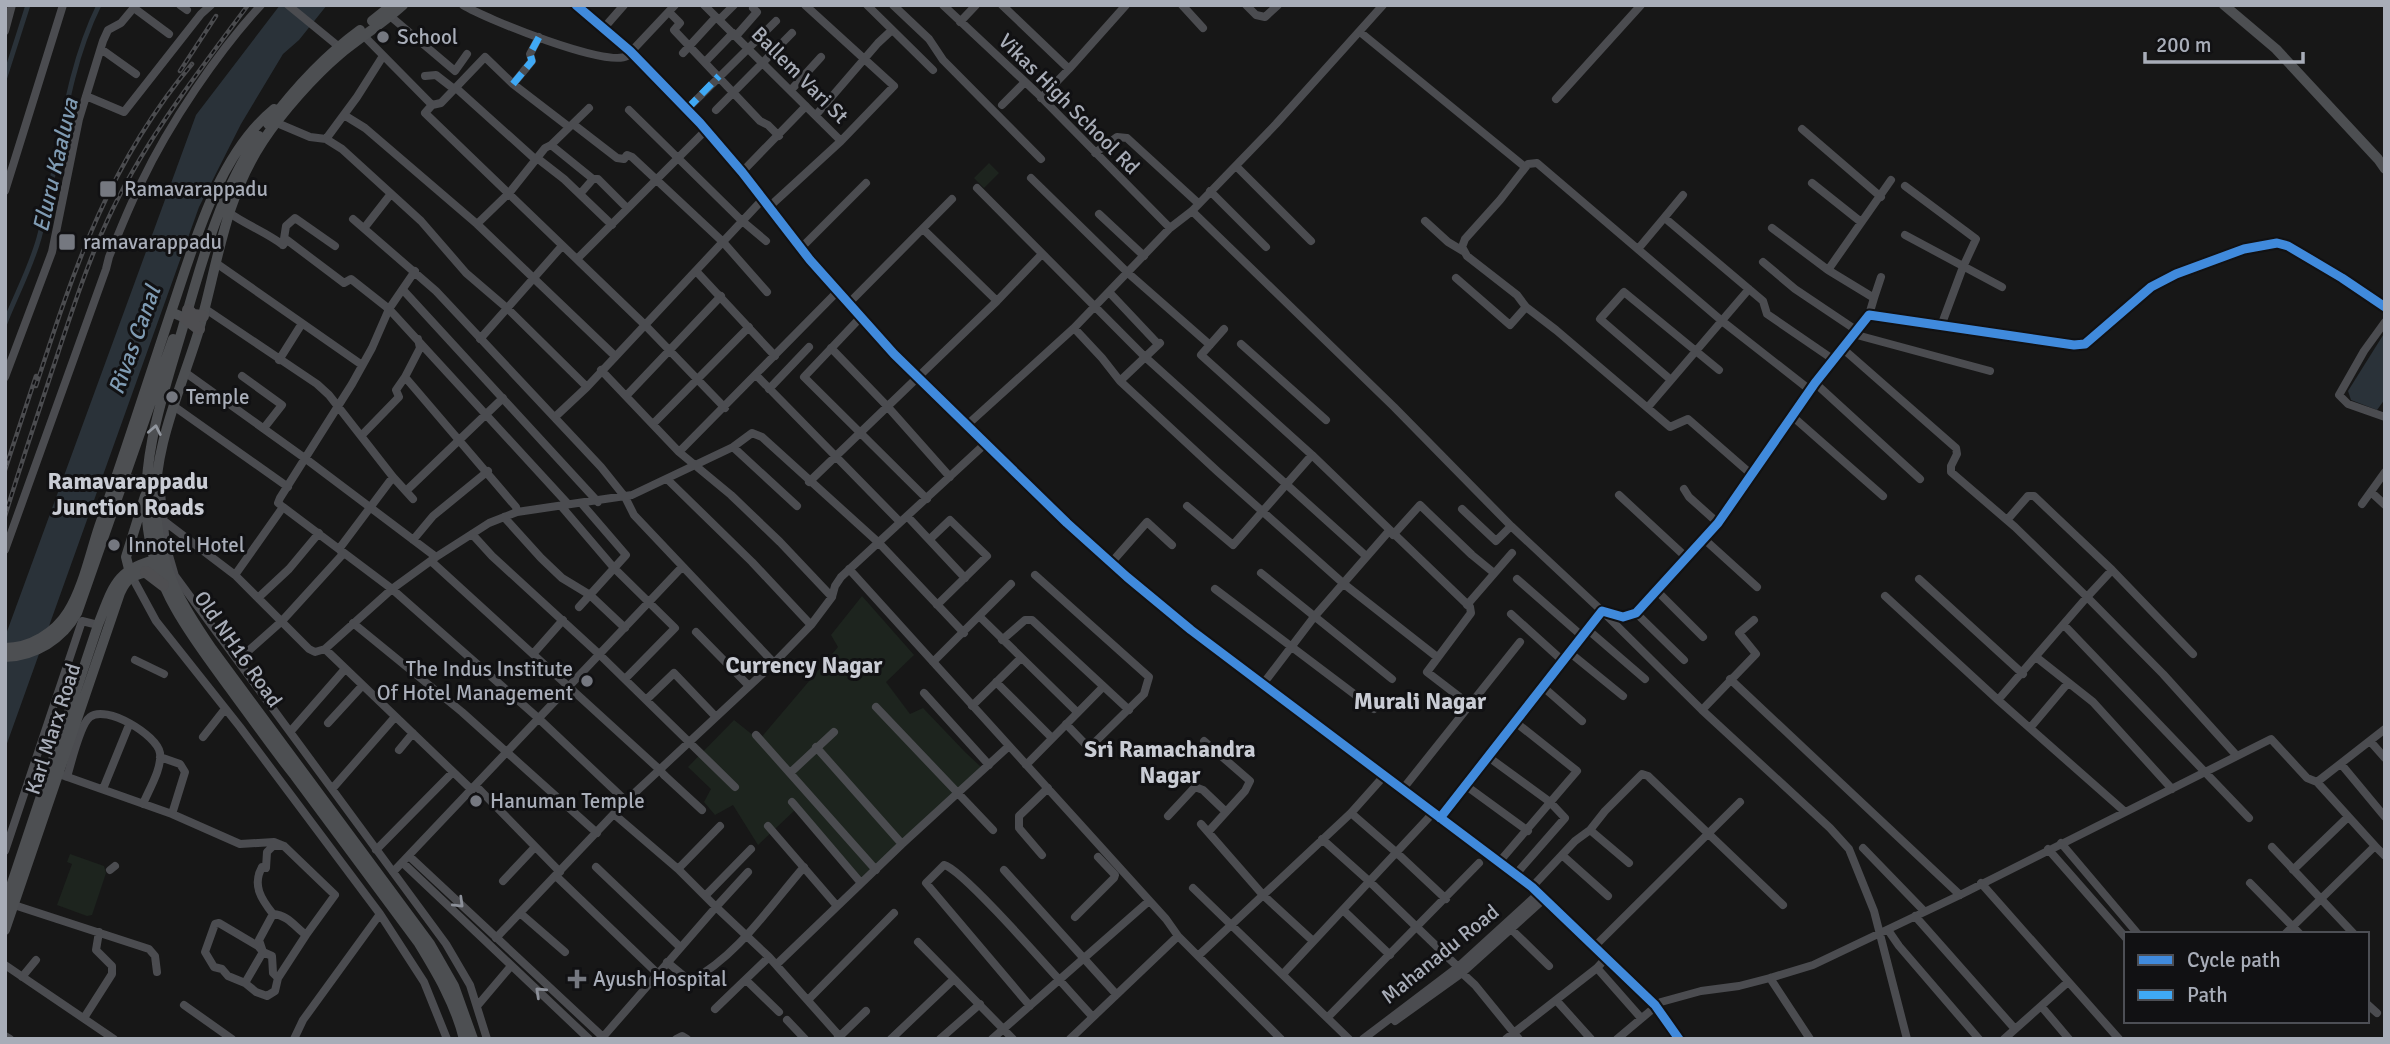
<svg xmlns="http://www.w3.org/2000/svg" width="2390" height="1044" font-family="Signika,sans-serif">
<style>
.green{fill:#1d241e}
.water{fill:#2a3239}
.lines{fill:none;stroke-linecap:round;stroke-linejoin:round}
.canal{stroke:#2a3239;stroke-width:5}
.minor{stroke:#4b4c50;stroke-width:8}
.major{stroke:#4d4f52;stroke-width:10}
.highway{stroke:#4e4e51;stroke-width:12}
.rail-casing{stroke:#4b4c4f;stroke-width:4.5}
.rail{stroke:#111113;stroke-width:2;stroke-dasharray:5;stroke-linecap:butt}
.minor-bridge{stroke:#4b4c50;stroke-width:8}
.quiet{stroke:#3fa9f5;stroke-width:7;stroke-dasharray:14 7;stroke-linecap:butt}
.cycleway-casing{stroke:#111113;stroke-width:13}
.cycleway{stroke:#408adc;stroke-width:9}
.oneway{stroke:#91969e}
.oneway2{stroke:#8c9099}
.poi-dot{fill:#757880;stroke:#111113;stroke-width:2.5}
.labels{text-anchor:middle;stroke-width:6;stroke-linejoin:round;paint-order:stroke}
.poi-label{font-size:21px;fill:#a8adb8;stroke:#111113;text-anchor:start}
.street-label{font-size:21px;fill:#a8adb8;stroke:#111113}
.water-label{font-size:23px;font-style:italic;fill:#7f9bb3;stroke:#111113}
.neighbourhood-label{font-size:23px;font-weight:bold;fill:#c9ccd4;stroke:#111113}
</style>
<rect width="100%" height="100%" fill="#171717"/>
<path class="green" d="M989,163L999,173L984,188L974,178Z
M862,596L914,655L886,682L910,714L923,708L965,752L981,767L858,884L795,810L758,845L733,805L715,815L704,802L711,789L688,767L734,720L759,740L838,647L831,635Z
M70,854L104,866L106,873L92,915L87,916L57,905L72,864L67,862Z"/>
<path class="water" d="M280,5H327L299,40L283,54L241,124L199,207L5,749V637L196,115Z
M2385,332V399L2377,410L2351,400L2348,391Z"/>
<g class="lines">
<path class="canal" d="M5,77L28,5
M5,323C16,295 31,267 39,238C60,161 63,78 99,5"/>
<path class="minor" d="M180,5L187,10
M288,5L338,46
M463,5C486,19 607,68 627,56L675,5
M576,5L630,51L700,123L742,172L810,260L894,354L1067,523L1127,577L1191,630L1532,887L1655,1005L1679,1039
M704,5L841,141
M867,5L933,70
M893,5L929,39L943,60L1041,159
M943,5L1037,93L1170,228
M1002,5L1069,69L1041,98
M1182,5L1203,28
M1246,5L1256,15L1265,17L1278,5
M134,8L169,34
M669,12L680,23L674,30L760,121L768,125L779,136
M390,16L455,71L467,54
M719,20L734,5
M960,22L976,5
M603,29L624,5
M5,31L12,5
M1360,32L1525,167
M363,35L432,105
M736,36L757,12L753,8
M101,49L136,74
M683,53L716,17
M705,62L733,33
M1069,69L1126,5
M425,76L436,75L454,89
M513,84L532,61L530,54L539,37
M456,88L535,159
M791,90L821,57
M86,96L124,112L201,14L211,5
M1556,99L1641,5
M1002,105L1025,82
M687,109L776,21
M629,110L741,220L766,241
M716,110L792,33
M344,115L365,128L477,224L615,356
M816,115L878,43L892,30
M277,123L310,137L326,139L342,149L421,221L466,273L508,309L587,387
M573,124L617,158L624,159L627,155L632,157L723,242L767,292
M569,127L513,84L485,57L441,103L432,105L425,113L645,325L725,408
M1802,129L1881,197
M326,139L357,97L383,56
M551,145L593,179H598L627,208
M1095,153L1117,137L1127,138L1198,203
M537,158L564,179L612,225
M1236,166L1311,241
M742,172L806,106
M1031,178L1128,273L1210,345
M1812,183L1861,222
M1905,186L1976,239L1963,267L1941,326
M977,188L1144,356L1366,556
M5,191L63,5
M1210,191L1266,247
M580,194L593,179
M769,207L841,141L894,86L805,5
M1192,211L1394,407L1511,526
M228,212C246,225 266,232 283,245L287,240L344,283L351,279L389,309L568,504
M1099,214L1144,256
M1664,218L1683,195
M353,219L436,291L601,467L625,497L634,515L774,663
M1425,221L1448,242L1463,251
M477,224L510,192L545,148L551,145L589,108
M365,227L390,195
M1772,228L1828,270
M923,229L997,301
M1905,235L2002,287
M283,245L286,226L295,218L335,246
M801,248L866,183
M1638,249L1664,218L1666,219L1763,301L1767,314L1834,360
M577,259L706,130
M1763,262L1795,289L1856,330
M216,263L362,365
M696,271L775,356
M1456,278L1510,325L1526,307
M404,291L598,502
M1109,292L1158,344
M1874,298L1881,277
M848,304L952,199
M204,308L317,384L329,395L393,477L413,499
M1869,315L1874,298L1828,270L1891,180
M860,318L804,377L927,499
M2385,322L2364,351L2339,395L2348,404L2385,417
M1074,328L1102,358L1120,381L1217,471L1344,584L1437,657
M1224,329L1201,355L1312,455L1470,607L1471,613L1427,672L1470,705
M1853,334L1990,371
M418,339L420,348L405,377L516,507L517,512
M480,339L562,246
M1241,344L1326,420
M831,348L887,406L950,477
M1842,348L1956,448L1957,454L1951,466V472L2015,527L2087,597L2112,570
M279,360L301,325
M601,370L679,452L731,495L780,542L832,597
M186,373L306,459L436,557
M756,375L900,522
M242,376L282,405L264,428
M5,377L52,252L79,119L103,41L108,30L121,23L136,5
M1671,380L1600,319L1624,292L1719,370
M1120,381L1160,343
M1815,383L1920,479
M769,389L809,347
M627,395L721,296
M175,407L288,487
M1648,407L1749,289
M1792,416L1883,496
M555,417L587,387L763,199
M653,424L749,327
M967,425L1074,328L1170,228L1192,211L1276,124L1383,5
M362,435L399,397L396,390L405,377
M733,447L797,506
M679,452L837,292
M1751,474L1688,419L1670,427L1556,330L1526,307L1517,295L1467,256L1462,247L1465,239L1500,200L1528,164L1537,163L1722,321L1810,390
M667,479L752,562L811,625
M160,482L166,545L175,576
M809,482L997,301L1042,254
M1684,489L1689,497L1718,523
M406,491L503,398
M2371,492L2385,505
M1619,495L1687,558
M2362,504L2385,472
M561,506L614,568L675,628L625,679
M1187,506L1233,545L1312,455
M283,507L392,589L537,717L626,801
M1462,509L1496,541L1511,526L1602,611
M907,516L965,578
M504,517L541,558L562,578L590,595L625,628
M2007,520L2028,496H2034L2112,570L2193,654
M164,521L235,575L309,649L315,652L325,649L392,589L436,557L489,523L517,512L632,495L733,447L752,433L762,437L879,543L964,633
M472,534L492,556L600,655L735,787
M1393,535L1420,505L1472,555L1494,573
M930,539L950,520L987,556L937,605
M1704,539L1757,587
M413,540L433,516L488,471
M5,550L106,269L109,257C119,232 129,207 141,183C169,124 217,53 261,5
M432,562L660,770
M1111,563L1147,522L1172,545
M849,569L1166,919L1178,936L1281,1039
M173,573L446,944L470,985L487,1039
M1261,573L1392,679
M131,575L156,621L240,727L380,914L424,982L447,1039
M235,575L283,507L278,503L280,498L352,384L372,348L389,309L415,271
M1035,575L1149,677L1144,694L1089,748L1066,724
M1517,579L1582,636
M1919,579L2023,674
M1215,589L1374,709
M1657,591L1703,637
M1885,596L1998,700L2124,811
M259,597L289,569L319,533
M1467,605L1512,553
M579,607L626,555L582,504
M1636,613L1684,660
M1511,614L1563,661
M1606,615L1702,710L1830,828L1849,849L1874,911L1907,1039
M979,616L1077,712
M353,623L462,712L597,833
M2064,625L2249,818
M1587,629L1645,679
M696,632L749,686
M1002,640L1025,620H1032L1129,710
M325,649L472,790
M1569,652L1623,696
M533,654L563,620
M2036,657L2093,702L2172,789
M135,660L164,674
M238,660L282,621L343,554L339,549L393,477
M933,662L1011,584
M1730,679L1960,895
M996,682L1052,738
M1263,684L1314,617L1389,531
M1542,686L1582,721
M924,693L989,765
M646,700L674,673L716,717
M1998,700L2087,597L2163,674L2237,756
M972,706L1021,658
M876,707L993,830
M1702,710L1756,654L1739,633L1754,620
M328,723L362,686
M2030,728L2068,683
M290,732L345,669
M756,735L876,870
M203,737L225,709
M1204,741L1250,781L1245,791L1208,832
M2370,741L2385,758
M816,747L902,844
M399,750L413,733
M1487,756L1550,802L1565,818L1516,874
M160,757L180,764L185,772L172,814
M2341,764L2385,817
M1026,765L1102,688
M790,773L834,732
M59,774L172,814L240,844L274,842L284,846L335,895L306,935C295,927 288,915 273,914C261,899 252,885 262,867L266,868L267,852L273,846H284
M664,775L702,810
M67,777C71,764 80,724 90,717C106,704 157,735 160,753C162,769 149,789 143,804
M1465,785L1528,831
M476,786L560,872
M103,789L129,725
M332,789L395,717
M1402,790L1520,642
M792,802L861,883
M1351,813L1397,853L1446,899
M1168,816L1195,787L1203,790L1225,811
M1440,818L1602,611L1623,617L1636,613L1718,523L1815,383L1869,315L2074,345L2085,344L2151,287L2176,274L2244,249L2277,243L2288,246L2342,278L2385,307
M1201,824L1263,895L1313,941
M768,826L837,906
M1590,830L1629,863
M1322,839L1370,882L1458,967
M2061,843L2138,934
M2375,846L2385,856
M2272,847L2354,934
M1863,848L1924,911
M2048,849L2126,938
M376,850L453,772
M5,851L82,621L98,625
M1042,855L1019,828V816L1048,788
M1562,855L1608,896
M409,856L605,1039
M1500,861L1577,771L1514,721
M403,863L589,1039
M596,867L680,947
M678,869L720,826
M110,870L115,866
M1004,870L1116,994
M2293,870L2348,817
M393,872L682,567
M748,872L716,907L769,957L842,1039
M556,876L657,973
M503,881L535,847
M1981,883L2119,1039
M2250,883L2300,934
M1532,887L1575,841L1590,830L1605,811L1642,774L1648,776L1783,905
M1193,888L1349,1039
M706,895L751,849
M14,905L149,949L155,956L157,972
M1343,910L1390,955
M520,913L565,952
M273,914L259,940L263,952L272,956L273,973L278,978L306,935
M1915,916L2015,1029
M1075,917L1114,878L1115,875L1098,857
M1512,930L1549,966
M1888,930L1899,946L1979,1039
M2285,934L2375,846L2317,782
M496,938L626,801L774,663L811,625L832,597L835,586L841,577L985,444
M918,942L1013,1039
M1594,947L1740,802
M1198,956L1351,813L1384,776
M667,962L690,981C737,957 770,906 804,867
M5,965L114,1039
M776,965L902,844L1009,746
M1597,968L1641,1018
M1462,973L1475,985L1519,1039
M1283,974L1433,813
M22,977L36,960
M1770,978L1810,1039
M746,980L779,1012
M245,983L228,976L222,969L214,967L205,952L215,924L219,923L258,946L263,952L245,983L256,992L267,996L275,991L278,978
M808,1000L894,913
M1556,1000L1591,1039
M2367,1004L2377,1013
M184,1005L232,1039
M478,1005L511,966
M1030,1006L926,883L944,865C964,869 1070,993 1092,1016
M2041,1006L2069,1039
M715,1009L769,957
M1328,1017L1479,863
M84,1018L112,974V966L96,950L99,932
M787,1020L805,1039
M1395,1021L1462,973L1544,899
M5,1036L10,1039
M603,1037L716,907L678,869L615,815
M294,1039L303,1020L380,914
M676,1039L682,1036L687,1039
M837,1039L866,1011
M891,1039L954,979
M940,1039L980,1004
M992,1039L1149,901
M1070,1039L1178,936
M1363,1039L1458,967L1538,894
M1506,1039L1597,968L1607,957
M1617,1039L1661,1002L1701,991L1739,986L1770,978L1813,965L1960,895L2271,739L2307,778L2317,782L2385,729
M2004,1039L2068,982"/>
<path class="major" d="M403,5C383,23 361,37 340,54C314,76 282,112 263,141C224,200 218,263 199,330C181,389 151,452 156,514C161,571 181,604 212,649L430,944L454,986L473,1039
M2224,5L2276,49L2378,159L2385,169
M372,21L392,5
M268,124C295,88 323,57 360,30
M259,136C222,186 200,267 183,327C164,392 139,460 148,529C156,591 193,638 229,687C251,717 272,747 295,776C336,831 377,887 418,942C437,973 455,1003 464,1039
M171,312C194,245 217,156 274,109
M129,569L126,557L145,496
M5,648C30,648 55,633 68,612C83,588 90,554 99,527C124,456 147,384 171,312L185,318
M5,657C35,656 63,639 77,613L173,339
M5,904L98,625C113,587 116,568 160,559
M5,930L120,593C127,577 135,574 152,571"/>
<path class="highway" d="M188,310L193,315L203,316
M185,318L199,329
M121,487C131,475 138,480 148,489
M146,572L163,585"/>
<g class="rail-casing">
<path id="rail" d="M180,71L216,16
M36,386C75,266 109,163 192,64
M5,470L36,376
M5,516C22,461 40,407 58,353C73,308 88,262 108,219C144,141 197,74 248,5"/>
</g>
<use href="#rail" class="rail"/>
<path class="minor-bridge" d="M659,769L664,775"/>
<path class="quiet" d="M513,84L532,61L530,54L539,37
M687,109L719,76"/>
<g class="cycleway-casing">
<path id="cycleway" d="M576,5L630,51L700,123L742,172L810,260L894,354L1067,523L1127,577L1191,630L1532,887L1655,1005L1679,1039
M1440,818L1602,611L1623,617L1636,613L1718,523L1815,383L1869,315L2074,345L2085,344L2151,287L2176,274L2244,249L2277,243L2288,246L2342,278L2385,307"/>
</g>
<use href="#cycleway" class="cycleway"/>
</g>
<defs><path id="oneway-chevron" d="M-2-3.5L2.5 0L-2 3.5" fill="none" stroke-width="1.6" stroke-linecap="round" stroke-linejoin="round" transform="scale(1.75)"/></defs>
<use class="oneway" href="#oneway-chevron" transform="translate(155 430) rotate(-79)"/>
<g class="oneway2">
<use href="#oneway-chevron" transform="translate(459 903) rotate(44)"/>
<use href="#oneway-chevron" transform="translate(540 992) rotate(-137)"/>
</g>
<g class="poi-dot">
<circle cx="383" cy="37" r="7"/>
<rect x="99" y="180" width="18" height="18" rx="3.5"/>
<rect x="58" y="233" width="18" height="18" rx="3.5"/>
<circle cx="172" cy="397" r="7"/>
<circle cx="114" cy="545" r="7"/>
<circle cx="587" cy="681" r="7"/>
<circle cx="476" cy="801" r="7"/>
<path d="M573.5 968.5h7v7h7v7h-7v7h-7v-7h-7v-7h7z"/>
</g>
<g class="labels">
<g class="poi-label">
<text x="397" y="44">School</text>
<text x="124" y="196">Ramavarappadu</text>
<text x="83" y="249">ramavarappadu</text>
<text x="186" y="404">Temple</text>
<text x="128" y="552">Innotel Hotel</text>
<text x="573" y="676" text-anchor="end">The Indus Institute<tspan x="573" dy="24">Of Hotel Management</tspan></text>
<text x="490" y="808">Hanuman Temple</text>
<text x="593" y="986">Ayush Hospital</text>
</g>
<g class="street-label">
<text transform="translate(800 75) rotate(45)" y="7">Ballem Vari St</text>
<text transform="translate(1069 104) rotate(45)" y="7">Vikas High School Rd</text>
<text transform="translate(238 649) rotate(55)" y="7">Old NH16 Road</text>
<text transform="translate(53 729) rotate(-72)" y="7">Karl Marx Road</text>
<text transform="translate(1440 954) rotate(-39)" y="7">Mahanadu Road</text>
</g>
<g class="water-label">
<text transform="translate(55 165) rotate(-77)" y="8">Eluru Kaaluva</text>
<text transform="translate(134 340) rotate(-70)" y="8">Rivas Canal</text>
</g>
<g class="neighbourhood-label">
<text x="128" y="489">Ramavarappadu<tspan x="128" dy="26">Junction Roads</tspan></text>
<text x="804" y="673">Currency Nagar</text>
<text x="1420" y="709">Murali Nagar</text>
<text x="1170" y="757">Sri Ramachandra<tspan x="1170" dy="26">Nagar</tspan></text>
</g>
</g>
<rect width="2390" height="1044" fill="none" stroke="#a8adb8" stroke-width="14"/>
<rect x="2124" y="932" width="245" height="91" fill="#111113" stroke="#4d4f55" stroke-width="2"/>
<rect x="2138" y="955" width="35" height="10" fill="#408adc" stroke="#4d4f55" stroke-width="2"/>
<text x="2187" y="967" font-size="21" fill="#a8adb8">Cycle path</text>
<rect x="2138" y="990" width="35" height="10" fill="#3fa9f5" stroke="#4d4f55" stroke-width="2"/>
<text x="2187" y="1002" font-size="21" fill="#a8adb8">Path</text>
<path d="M2145 52v10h158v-10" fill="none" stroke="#a8adb8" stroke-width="3.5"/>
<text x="2156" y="52" font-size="21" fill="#a8adb8" stroke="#111113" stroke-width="5" paint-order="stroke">200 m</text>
</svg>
